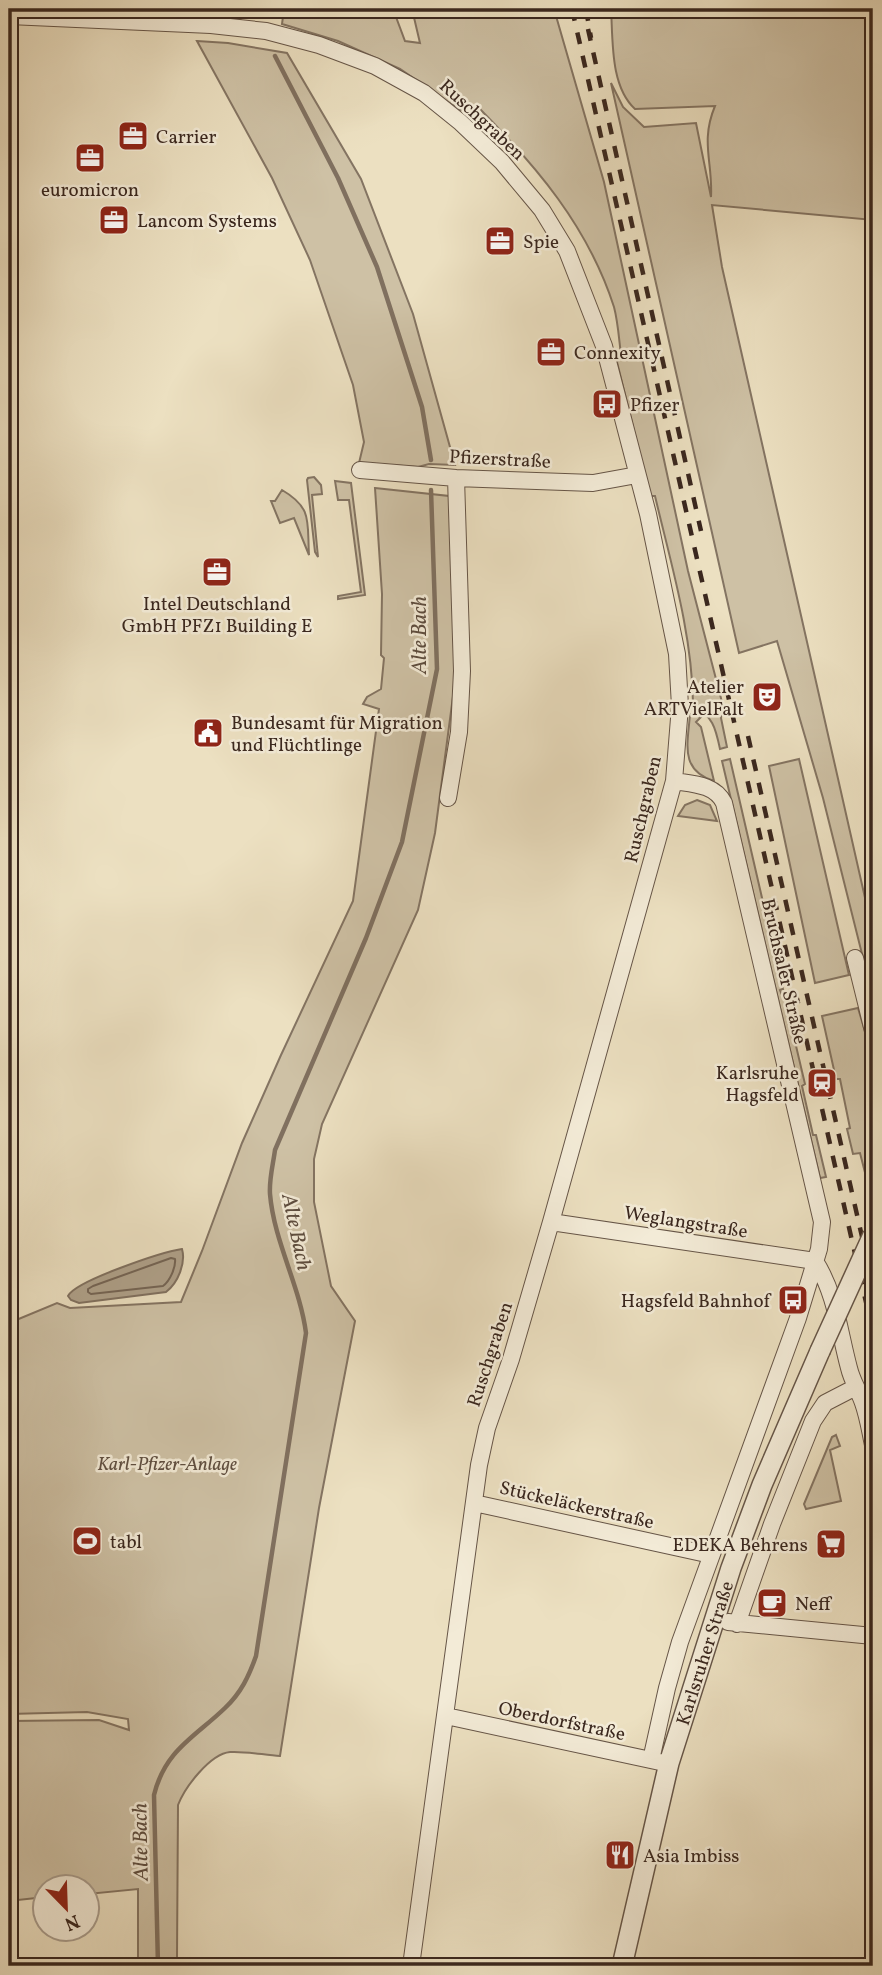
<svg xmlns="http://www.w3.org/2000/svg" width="882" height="1975" font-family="Vollkorn,serif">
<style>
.green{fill:#cec1a5;stroke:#847462;stroke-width:2}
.water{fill:#afa18a;stroke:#80705f;stroke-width:2}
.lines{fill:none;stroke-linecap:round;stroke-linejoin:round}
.shore{stroke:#746454;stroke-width:2}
.stream{stroke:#80705f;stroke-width:4.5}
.minor-casing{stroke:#665547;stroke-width:18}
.tertiary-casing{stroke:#665547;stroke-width:22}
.minor{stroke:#f3ebd7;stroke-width:16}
.tertiary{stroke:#f3ebd7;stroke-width:19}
.rail{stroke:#3a271e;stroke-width:4.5;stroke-dasharray:12 12;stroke-linecap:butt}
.tertiary-bridge-casing{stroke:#665547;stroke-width:22;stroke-linecap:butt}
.tertiary-bridge{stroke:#f3ebd7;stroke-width:19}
.labels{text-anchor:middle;stroke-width:5;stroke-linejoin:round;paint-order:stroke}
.street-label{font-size:19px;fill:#3a271e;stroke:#f3ebd7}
.poi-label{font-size:19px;fill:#3a271e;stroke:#f3ebd7;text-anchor:start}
.park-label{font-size:19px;font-style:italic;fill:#5f4e40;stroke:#f3ebd7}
.water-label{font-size:21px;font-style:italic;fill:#5d4c3e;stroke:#f3ebd7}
</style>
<rect width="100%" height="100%" fill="#ece0c1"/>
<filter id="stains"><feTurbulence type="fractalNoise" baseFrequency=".00286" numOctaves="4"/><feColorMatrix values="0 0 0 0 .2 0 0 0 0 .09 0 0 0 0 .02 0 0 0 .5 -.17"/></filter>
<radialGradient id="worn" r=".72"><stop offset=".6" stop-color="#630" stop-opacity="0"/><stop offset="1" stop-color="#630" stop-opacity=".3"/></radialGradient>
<path class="green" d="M167,9H250L249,13L239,20L167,14Z
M284,9H393L405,41L420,43L412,9H554L604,182L688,571L723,706L721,718L727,747L720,749C715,725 713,719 693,703C692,633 671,564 655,496H650L617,362L621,355C619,339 618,322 614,307C588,226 536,166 478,107L460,110L400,69L338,41L282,24Z
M611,9H873V220L712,205L722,267L873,933V969L866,970L823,798L777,641L739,653L611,83L623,107L644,127L696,123L711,197C713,162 700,142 715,106L635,109C610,86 613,40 611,9Z
M197,41L228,43L287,53L361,179L413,314L455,465L429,464L418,467L359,463L364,442L353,385L310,260L272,178Z
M314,477L321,485L322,494L312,495L318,557L315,552L307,480L308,478Z
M335,481L351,483L365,595L338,599V596L361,592L349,500H338Z
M375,488L449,496L457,666L435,833L418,910L322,1124L314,1159V1202L331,1286L355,1321L319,1508L280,1756C264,1755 246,1751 230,1752C210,1754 185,1787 178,1805L177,1957L179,1966H138V1889L88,1894V1888H46L45,1897L9,1901V1721L99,1720L129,1730L128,1719L87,1712L9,1714V1323L57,1303L70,1308L181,1302L202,1251L242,1143L281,1055L353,901L379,709L363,704L367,697L381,689L384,658L381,655L382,594Z
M282,490C313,508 307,522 309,555L294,518L280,523L271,501H275Z
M690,714L701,717L696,722L701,727L714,781C679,770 688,743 690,714Z
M730,759L783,989L780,990L782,995H784L805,1084L802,1086L813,1135H816L826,1177L820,1178L722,761Z
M799,759L849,975L815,983L769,766Z
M697,800L710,805L717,821L678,816L685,805Z
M858,1008L873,1058V1191L871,1196L860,1153L853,1154L847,1129L850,1128L840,1079H836L822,1016Z
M836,1435L840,1446L830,1450L841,1501L806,1509L804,1504L832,1437Z"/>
<path class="water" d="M182,1249C186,1263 178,1283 166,1292L79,1303L71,1300L68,1296C75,1281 162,1252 182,1249Z"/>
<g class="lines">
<path class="shore" d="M171,1258L175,1259C176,1267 170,1281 163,1286L91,1294L88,1292V1289L93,1286Z"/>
<path class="stream" d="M275,56L338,178L377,267L422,407L431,460
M158,1966L154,1795C165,1750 195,1737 225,1708C241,1693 249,1676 256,1656L306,1333C300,1286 274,1242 270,1194C269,1179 273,1165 275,1150L366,938L402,842L437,669L431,490"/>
<g class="minor-casing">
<path id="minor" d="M9,16L211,25L266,31L319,45L375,66L424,93L460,122L502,162L542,210L567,251L604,346L648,514L677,654L680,706L674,781L551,1222L511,1359L487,1428L479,1465L411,1966
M360,470L456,478L593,483L637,475
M448,798L459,732L462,671L456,478
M855,958L873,1031
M551,1222L815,1261
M815,1261C836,1294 839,1331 849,1368C852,1381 859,1391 863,1403C868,1417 870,1431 873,1445
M474,1503L711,1555
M728,1622L873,1636
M737,1624L772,1524L813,1421L825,1403L854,1388
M446,1716L660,1762
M651,1760L667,1688L680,1642L798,1318L819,1249L822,1222L724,803C715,784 692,784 674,781"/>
</g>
<g class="tertiary-casing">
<g id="tertiary">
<path id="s1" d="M622,1966L669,1763L731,1568L762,1485L820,1351"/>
</g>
</g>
<use href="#minor" class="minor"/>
<use href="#tertiary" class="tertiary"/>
<path class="rail" d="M572,9L873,1333
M586,9L591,38
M588,29L701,531
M748,736L873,1285"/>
<g class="tertiary-bridge-casing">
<path id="tertiary-bridge" d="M820,1351L873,1235"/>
</g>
<use href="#tertiary-bridge" class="tertiary-bridge"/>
</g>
<defs>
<g id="office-square" transform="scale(1.575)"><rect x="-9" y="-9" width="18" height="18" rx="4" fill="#8f2418" stroke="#f3ebd7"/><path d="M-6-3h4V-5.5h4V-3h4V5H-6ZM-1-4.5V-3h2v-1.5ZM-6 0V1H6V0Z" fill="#fff"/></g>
<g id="bus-square" transform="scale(1.575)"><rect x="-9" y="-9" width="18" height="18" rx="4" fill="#8f2418" stroke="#f3ebd7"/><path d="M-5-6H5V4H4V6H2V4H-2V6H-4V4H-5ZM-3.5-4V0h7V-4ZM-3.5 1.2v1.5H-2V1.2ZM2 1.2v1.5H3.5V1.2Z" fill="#fff"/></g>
<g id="theatre-square" transform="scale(1.575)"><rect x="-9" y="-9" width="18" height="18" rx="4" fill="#8f2418" stroke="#f3ebd7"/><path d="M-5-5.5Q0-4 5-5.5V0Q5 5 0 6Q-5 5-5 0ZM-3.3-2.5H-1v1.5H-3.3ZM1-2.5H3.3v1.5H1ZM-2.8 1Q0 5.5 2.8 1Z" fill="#fff"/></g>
<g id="civic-square" transform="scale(1.575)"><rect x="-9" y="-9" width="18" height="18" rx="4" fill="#8f2418" stroke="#f3ebd7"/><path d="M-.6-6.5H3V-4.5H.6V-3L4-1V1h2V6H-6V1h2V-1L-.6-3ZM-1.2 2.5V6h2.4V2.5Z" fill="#fff"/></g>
<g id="station-square" transform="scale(1.575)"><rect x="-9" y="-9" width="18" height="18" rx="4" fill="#8f2418" stroke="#f3ebd7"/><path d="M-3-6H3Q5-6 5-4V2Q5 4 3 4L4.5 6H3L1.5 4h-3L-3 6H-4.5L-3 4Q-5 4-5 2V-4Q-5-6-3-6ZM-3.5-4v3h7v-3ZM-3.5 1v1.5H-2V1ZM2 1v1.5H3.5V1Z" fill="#fff"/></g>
<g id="stadium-square" transform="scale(1.575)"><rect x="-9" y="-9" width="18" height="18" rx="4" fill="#8f2418" stroke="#f3ebd7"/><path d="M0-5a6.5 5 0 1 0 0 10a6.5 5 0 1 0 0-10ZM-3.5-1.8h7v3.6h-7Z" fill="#fff"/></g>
<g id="supermarket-square" transform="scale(1.575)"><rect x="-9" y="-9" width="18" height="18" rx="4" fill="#8f2418" stroke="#f3ebd7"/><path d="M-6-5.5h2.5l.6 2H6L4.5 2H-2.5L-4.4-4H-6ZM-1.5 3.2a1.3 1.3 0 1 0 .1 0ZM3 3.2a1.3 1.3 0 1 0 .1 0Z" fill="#fff"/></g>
<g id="cafe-square" transform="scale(1.575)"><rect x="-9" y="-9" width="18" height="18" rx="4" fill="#8f2418" stroke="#f3ebd7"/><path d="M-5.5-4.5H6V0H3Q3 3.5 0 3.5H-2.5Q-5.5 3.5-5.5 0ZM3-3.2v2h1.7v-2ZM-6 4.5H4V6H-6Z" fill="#fff"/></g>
<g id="restaurant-square" transform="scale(1.575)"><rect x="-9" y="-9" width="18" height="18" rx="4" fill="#8f2418" stroke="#f3ebd7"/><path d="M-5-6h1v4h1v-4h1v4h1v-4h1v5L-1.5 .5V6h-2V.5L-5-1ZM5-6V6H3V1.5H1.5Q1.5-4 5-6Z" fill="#fff"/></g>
</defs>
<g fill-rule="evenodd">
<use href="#office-square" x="133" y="136"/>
<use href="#office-square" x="90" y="158"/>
<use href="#office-square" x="114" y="220"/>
<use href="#office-square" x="500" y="241"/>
<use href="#office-square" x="551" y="352"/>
<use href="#bus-square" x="607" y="404"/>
<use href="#office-square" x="217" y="572"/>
<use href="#theatre-square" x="767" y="697"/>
<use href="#civic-square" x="208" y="733"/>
<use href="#station-square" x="822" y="1083"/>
<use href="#bus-square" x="793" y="1300"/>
<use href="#stadium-square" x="87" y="1541"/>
<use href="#supermarket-square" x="831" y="1544"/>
<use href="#cafe-square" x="772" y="1603"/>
<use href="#restaurant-square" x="620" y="1855"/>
</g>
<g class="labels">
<g class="street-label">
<text transform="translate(483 119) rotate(43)" y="7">Ruschgraben</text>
<text transform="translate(500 458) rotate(3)" y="7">Pfizerstraße</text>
<text transform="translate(642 809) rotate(-77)" y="7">Ruschgraben</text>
<text transform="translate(785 971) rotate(77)" y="7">Bruchsaler Straße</text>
<text transform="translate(686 1221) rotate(9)" y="7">Weglangstraße</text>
<text transform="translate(489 1354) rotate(-72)" y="7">Ruschgraben</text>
<text transform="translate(577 1504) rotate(13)" y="7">Stückeläckerstraße</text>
<text dy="7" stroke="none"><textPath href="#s1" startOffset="324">Karlsruher Straße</textPath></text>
<text transform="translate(562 1720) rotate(12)" y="7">Oberdorfstraße</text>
</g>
<g class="poi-label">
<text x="156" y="143">Carrier</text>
<text x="90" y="196" text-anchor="middle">euromicron</text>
<text x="137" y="227">Lancom Systems</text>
<text x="523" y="248">Spie</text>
<text x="574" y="359">Connexity</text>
<text x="630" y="411">Pfizer</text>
<text x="217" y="610" text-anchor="middle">Intel Deutschland<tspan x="217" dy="22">GmbH PFZ1 Building E</tspan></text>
<text x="744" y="693" text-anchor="end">Atelier<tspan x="744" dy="22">ARTVielFalt</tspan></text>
<text x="231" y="729">Bundesamt für Migration<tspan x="231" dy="22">und Flüchtlinge</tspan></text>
<text x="799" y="1079" text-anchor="end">Karlsruhe<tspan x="799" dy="22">Hagsfeld</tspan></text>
<text x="770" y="1307" text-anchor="end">Hagsfeld Bahnhof</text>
<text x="110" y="1548">tabl</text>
<text x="808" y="1551" text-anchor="end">EDEKA Behrens</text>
<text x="795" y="1610">Neff</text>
<text x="643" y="1862">Asia Imbiss</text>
</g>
<g class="park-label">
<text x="167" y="1470">Karl-Pfizer-Anlage</text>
</g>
<g class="water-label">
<text transform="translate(419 635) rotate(-90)" y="7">Alte Bach</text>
<text transform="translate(297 1232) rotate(78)" y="7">Alte Bach</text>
<text transform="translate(140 1842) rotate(-91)" y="7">Alte Bach</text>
</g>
</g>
<rect width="882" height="1975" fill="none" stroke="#ece0c1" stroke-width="35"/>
<rect x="10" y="10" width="861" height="1954" fill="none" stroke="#3a271e" stroke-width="3.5"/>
<rect x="18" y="18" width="847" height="1940" fill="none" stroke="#3a271e" stroke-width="2"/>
<g transform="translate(66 1908) rotate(157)"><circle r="33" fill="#f3ebd7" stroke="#a99d8d" stroke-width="2"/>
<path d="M0-5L12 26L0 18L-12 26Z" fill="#8f2418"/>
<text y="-10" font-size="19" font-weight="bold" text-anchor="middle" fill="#3a271e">N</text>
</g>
<rect width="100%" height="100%" filter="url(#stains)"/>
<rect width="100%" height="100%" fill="url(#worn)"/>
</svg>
